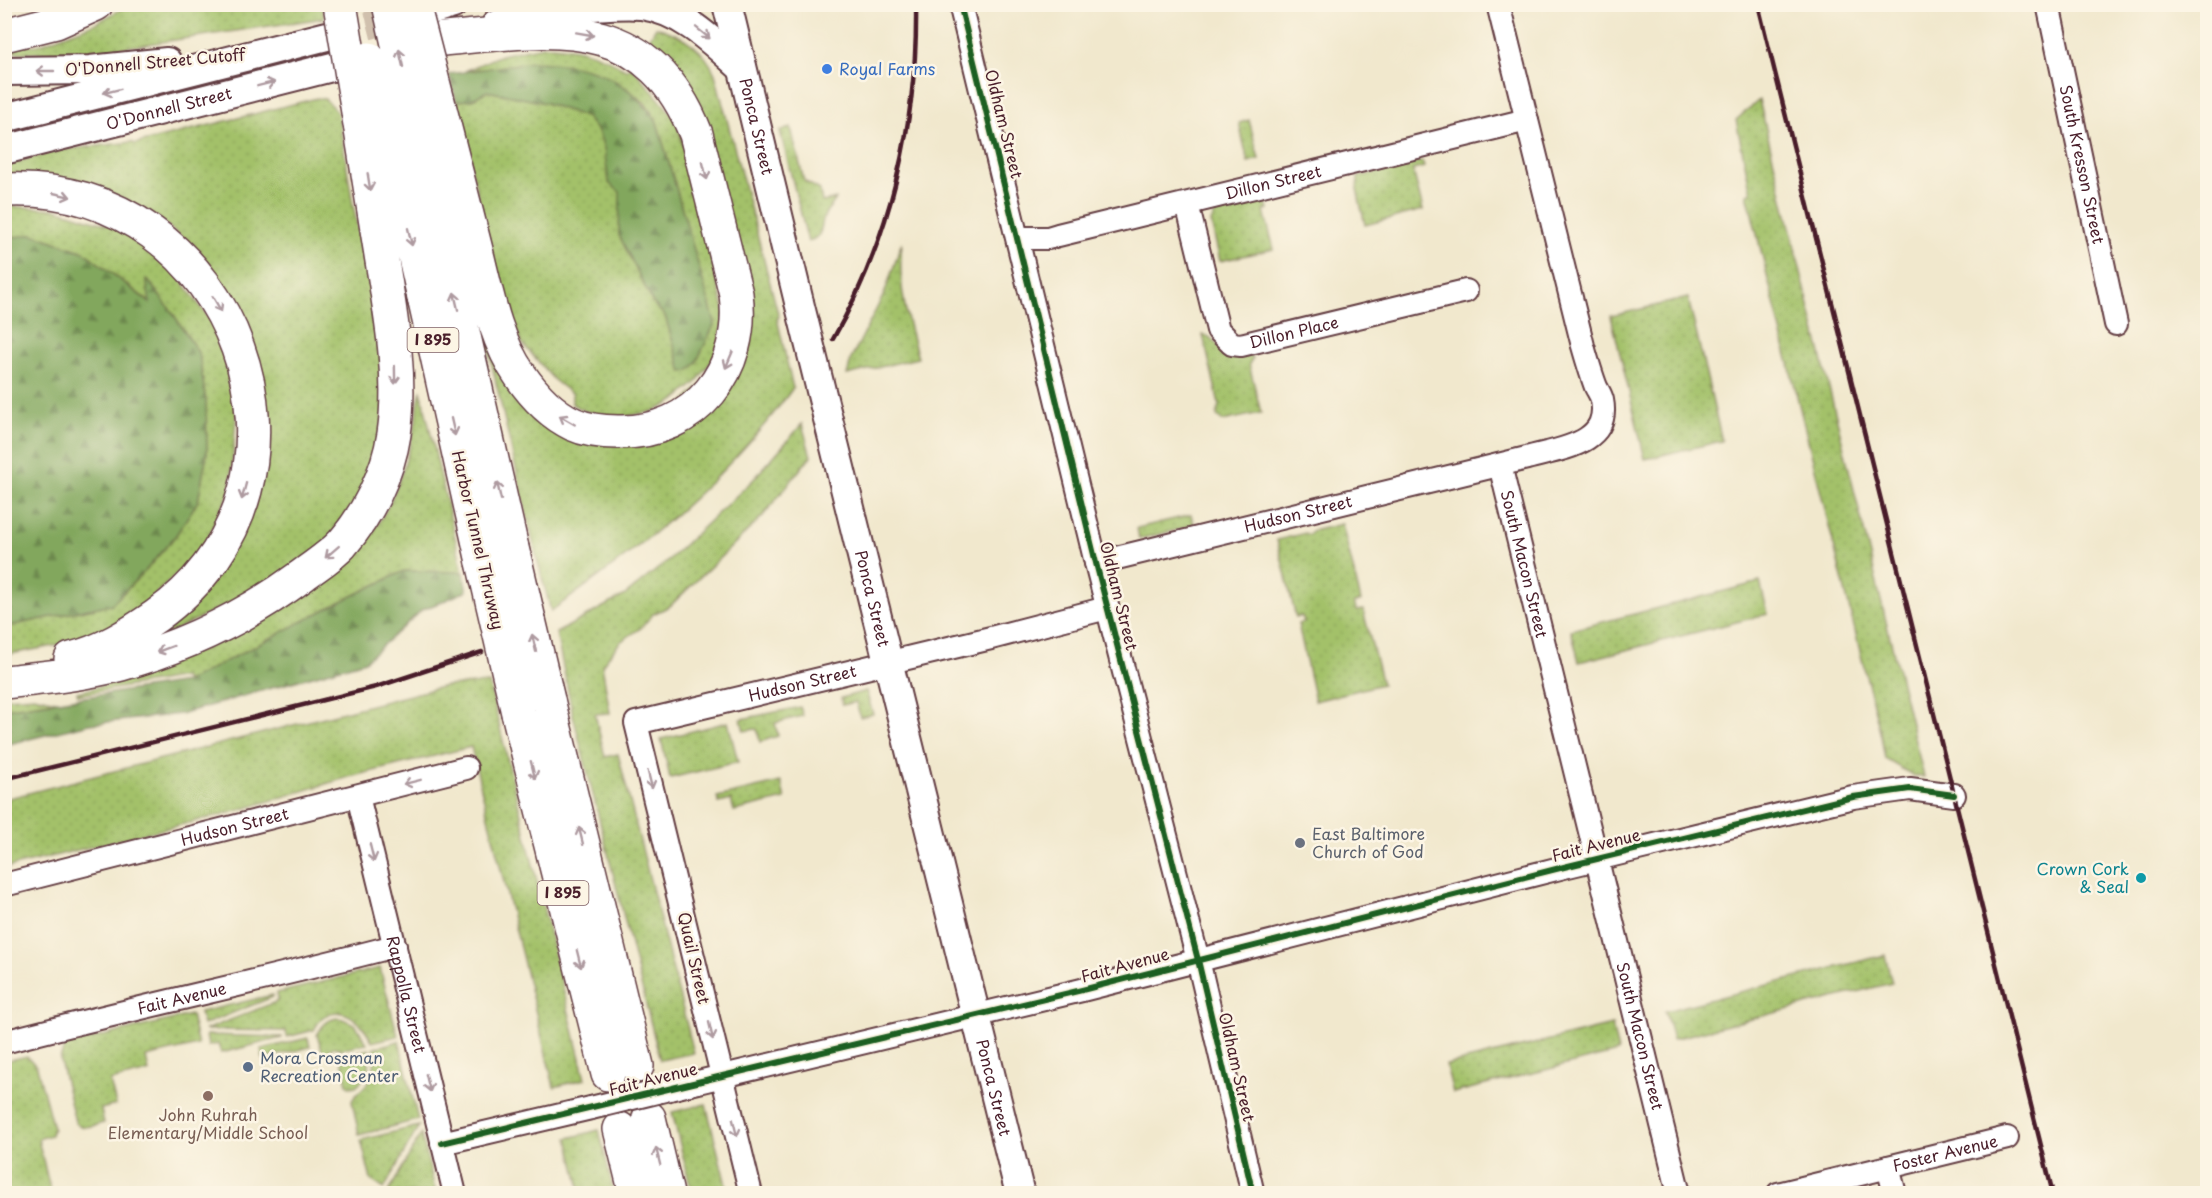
<svg xmlns="http://www.w3.org/2000/svg" width="2212" height="1198" font-family="'Playpen Sans',sans-serif">
<style>
.green{fill:url(#green-dots);stroke:#76704a;stroke-width:1.5}
.forest{fill:url(#forest-firs);stroke:#666344;stroke-width:1.5}
.lines{fill:none;stroke-linecap:round;stroke-linejoin:round}
.major-tunnel{stroke:#d0c0ad;stroke-width:28;stroke-dasharray:28 14;stroke-linecap:butt}
.minor-casing{stroke:#633d43;stroke-width:26}
.major-casing{stroke:#633d43;stroke-width:32}
.highway-casing{stroke:#633d43;stroke-width:36}
.minor{stroke:#fff;stroke-width:22}
.major{stroke:#fff;stroke-width:28}
.highway{stroke:#fff;stroke-width:33}
.rail{stroke:#4a1f2b;stroke-width:4.5}
.minor-bridge-casing{stroke:#633d43;stroke-width:26;stroke-linecap:butt}
.major-bridge-casing{stroke:#633d43;stroke-width:32;stroke-linecap:butt}
.highway-bridge-casing{stroke:#633d43;stroke-width:36;stroke-linecap:butt}
.minor-bridge{stroke:#fff;stroke-width:22}
.major-bridge{stroke:#fff;stroke-width:28}
.highway-bridge{stroke:#fff;stroke-width:33}
.cycleway-casing{stroke:#fcf5e5;stroke-width:10}
.cycleway{stroke:#1b5e20;stroke-width:6}
.oneway{stroke:#ae9aa0}
.shop-dot{fill:#3f7fe0;stroke:#fcf5e5;stroke-width:2}
.worship-dot{fill:#6b7280;stroke:#fcf5e5;stroke-width:2}
.culture-dot{fill:#0f9aa8;stroke:#fcf5e5;stroke-width:2}
.service-dot{fill:#5c6f8a;stroke:#fcf5e5;stroke-width:2}
.education-dot{fill:#8d6e63;stroke:#fcf5e5;stroke-width:2}
.labels{text-anchor:middle;stroke-width:5;stroke-linejoin:round;paint-order:stroke}
.shield{fill:#fcf5e5;stroke:#7f5f63;stroke-width:1.5}
.shield-label{font-size:15px;font-weight:bold;fill:#4a1f2b}
.street-label{font-size:16px;fill:#4a1f2b;stroke:#fcf5e5}
.shop-label{font-size:16px;fill:#366cbe;stroke:#fcf5e5;text-anchor:start}
.worship-label{font-size:16px;fill:#5b616d;stroke:#fcf5e5;text-anchor:start}
.culture-label{font-size:16px;fill:#0d838f;stroke:#fcf5e5;text-anchor:end}
.service-label{font-size:16px;fill:#4e5e75;stroke:#fcf5e5;text-anchor:start}
.education-label{font-size:16px;fill:#785e54;stroke:#fcf5e5}
</style>
<defs>
<pattern id="green-dots" width="8" height="8" patternUnits="userSpaceOnUse" patternTransform="scale(1.5)"><rect width="8" height="8" fill="#a3c169"/><path d="M2 2h.1M6 6h.1" fill="none" stroke="#8ea55b" stroke-width="1.8" stroke-linecap="round"/></pattern>
<pattern id="forest-firs" width="22" height="20" patternUnits="userSpaceOnUse" patternTransform="scale(1.5)"><rect width="22" height="20" fill="#82a75d"/><path d="M5 1l3.5 6h-7zM16 11l3.5 6h-7z" fill="#6c874d"/></pattern>
</defs>
<rect width="100%" height="100%" fill="#fcf5e5"/>
<filter id="ink" filterUnits="userSpaceOnUse"><feTurbulence type="fractalNoise" baseFrequency=".0167" numOctaves="2"/><feDisplacementMap in="SourceGraphic" scale="12" xChannelSelector="R" yChannelSelector="G"/><feConvolveMatrix kernelMatrix="1 2 1 2 8 2 1 2 1" color-interpolation-filters="sRGB"/></filter>
<filter id="wash" filterUnits="userSpaceOnUse"><feTurbulence type="fractalNoise" baseFrequency=".008" numOctaves="4" result="noise"/><feDisplacementMap in="SourceGraphic" scale="24" xChannelSelector="R" yChannelSelector="G"/><feGaussianBlur stdDeviation="1.35" result="paint"/><feColorMatrix in="noise" values="0 0 0 0 0 0 0 0 0 0 0 0 0 0 0 0 0 1.4 0 .05"/><feComposite in="paint" operator="in"/></filter>
<g filter="url(#wash)">
<rect width="100%" height="100%" fill="#f1e8cd"/>
<path class="green" d="M129,5H322L324,18L94,52L56,54L5,52L4,46L38,45L94,24Z
M656,27C682,34 705,49 715,74L779,317L777,318L793,388C728,478 641,548 551,611L537,559L466,254L525,399L648,439L746,339L653,47L647,42Z
M543,46C576,46 599,53 627,70L631,66L676,119L725,312L717,353L696,383L674,401L655,411L628,416H606L585,411L572,404V394L554,380L521,342L490,248L456,101L471,100L487,91L546,103L586,117L599,133L604,148L609,183L621,192L619,235L653,303L665,316L682,371L715,323L657,122L645,103L626,88L478,69L465,71L501,55Z
M317,98L325,99L338,113L353,205L377,323L386,404L369,482L324,545L267,585L138,648L234,543L248,334C237,311 225,288 209,267C161,204 82,174 5,174V165L61,150L132,142L135,144Z
M1759,100L1924,777L1914,776L1885,759L1881,736L1747,194L1751,193L1736,120Z
M1249,120L1259,159L1248,162L1239,123Z
M791,128L804,181L820,190L822,202L836,199C833,205 827,209 825,215C818,230 826,234 808,242L780,131Z
M1422,161L1424,167L1413,170L1423,210L1365,225L1357,189L1358,177Z
M1265,200L1268,209L1264,211L1274,249L1220,261L1211,222L1216,212Z
M5,206L56,209L118,228L167,260L221,335L238,395L230,491L203,549L128,620L75,642L5,655V627L112,604L146,570L176,535L198,501L207,453L206,402L199,354L172,312L147,279L151,303L84,252L32,234L5,239Z
M902,242C897,283 907,319 918,358L847,375L851,359L885,292Z
M1688,298L1722,441L1645,459L1611,316Z
M1203,335C1214,336 1214,346 1223,349C1234,353 1244,350 1253,358L1249,364L1261,413L1223,421L1217,416L1219,404Z
M421,391L463,572L404,571L338,603L186,682L184,677L78,695L77,692C110,685 141,674 172,662C234,638 292,610 341,564C354,553 369,539 378,524C398,493 409,453 417,417C418,409 418,399 421,391Z
M802,424L811,456L762,517L670,606L653,614L641,628L620,642L602,665L610,713L595,714L605,757L618,754L694,1053L660,1060L573,715L556,633L625,595L665,563L752,481Z
M1191,515L1194,523L1189,527L1139,539L1137,528Z
M1342,524L1361,601L1354,603L1357,611L1363,610L1382,684L1315,701L1298,624L1304,622L1302,616L1296,618L1277,540L1305,533L1309,535L1312,531Z
M1760,582L1768,614L1579,662L1571,630Z
M489,683L585,1079L554,1087L471,747L349,777L233,812L5,868V799L445,686Z
M866,691L873,714L860,717L856,702L842,705L841,698Z
M34,696L56,701L5,709V698Z
M800,707L803,716L775,723L778,736L760,742L757,729L744,731L741,719Z
M728,722L738,762L670,778L661,739Z
M781,782L785,799L734,811L731,800L719,803L717,797Z
M1885,955L1892,983L1673,1039L1665,1011Z
M380,968L398,1036L372,1042C361,1017 331,996 314,1030L287,1037L286,1031L205,1030L278,1001L277,993Z
M273,995V997L203,1025L200,1012Z
M191,1015L198,1045L146,1057L149,1072L110,1081L116,1105L101,1109L104,1123C94,1125 83,1131 75,1122L61,1065L60,1059L65,1045Z
M340,1018L355,1024L367,1043L341,1049L335,1047L331,1048L328,1053H323L317,1035C322,1025 328,1018 340,1018Z
M1612,1025L1618,1052L1453,1093L1446,1065Z
M206,1035L282,1037V1038L221,1053L218,1044L208,1046Z
M308,1038L310,1047L263,1059L261,1049Z
M399,1041L418,1120L359,1135L352,1101C355,1094 359,1092 365,1086C375,1076 376,1061 373,1048Z
M369,1049C371,1063 368,1077 356,1086L350,1087L347,1084L341,1059L343,1056Z
M27,1056L37,1067L53,1128L51,1135L38,1139L51,1193H7L5,1185V1061Z
M706,1104L728,1193H692L672,1112Z
M419,1126L384,1189L371,1180L361,1140Z
M599,1130L614,1193H581L568,1138Z
M421,1134L436,1193H388Z"/>
<path class="forest" d="M532,62C586,63 626,75 657,122L715,323L696,363L689,371L682,372L665,316L653,303L619,235L620,192L609,183L604,148L599,133L586,117L546,103L487,91L471,100L456,101L449,74Z
M32,234L84,252L150,303L146,278L172,312L199,354L206,402L207,453L198,501L176,535L146,570L112,604L5,627V239Z
M404,571L463,572L467,591L422,610L365,661L181,714L90,724L5,745V709L186,682L338,603Z"/>
</g>
<g filter="url(#ink)">
<g class="lines">
<path class="major-tunnel" d="M327,36L413,14"/>
<g class="minor-casing">
<g id="minor">
<path d="M960,4L1096,563L1198,960L1253,1194"/>
<path id="s1" d="M2048,4L2116,324"/>
<path id="s2" d="M1187,204L1218,330L1232,344L1241,345L1466,291"/>
<path id="s3" d="M1019,238H1048L1058,235L1527,120"/>
<path id="s4" d="M1500,465L1679,1194"/>
<path id="s5" d="M1096,563L1527,458C1558,449 1611,445 1602,400C1601,395 1598,391 1596,387C1591,374 1587,360 1583,346L1498,4"/>
<path id="s6" d="M358,796L455,1194"/>
<path id="s7" d="M4,885L466,768"/>
<path id="s8" d="M4,1042C134,1008 265,980 395,946"/>
<path d="M669,1089L1082,990L1564,867L1853,797L1910,789L1954,795"/>
<path d="M442,1143L591,1108"/>
<path d="M1888,1167L1895,1194"/>
<path id="s9" d="M751,1194L636,723L991,638L1107,608"/>
<path id="s10" d="M1778,1194L2007,1138"/>
</g>
</g>
<g class="major-casing">
<g id="major">
<path id="s11" d="M727,4L799,302"/>
<path d="M567,7C590,7 619,3 641,5C683,11 712,41 742,68"/>
<path d="M433,10L453,4"/>
<path d="M496,25L578,4"/>
<path d="M4,71L90,70L167,62"/>
<path d="M4,118L327,36"/>
<path id="s12" d="M4,150L332,67"/>
<path id="s13" d="M827,415L1020,1194"/>
</g>
</g>
<g class="highway-casing">
<path id="highway" d="M4,35L56,22L96,4
M439,105C451,152 463,199 475,246C486,289 494,338 520,375C533,394 552,414 573,424C586,430 603,432 618,432C696,434 746,369 736,294L696,134C647,10 552,29 443,39
M413,111L512,548
M384,118L483,562
M4,190C235,178 346,481 156,616C130,634 102,652 71,659
M4,682C43,678 83,674 121,664C186,646 249,615 303,575C316,565 331,556 342,544C368,514 388,474 394,434C402,380 392,322 383,267C375,220 368,172 360,124
M548,700L637,1066
M518,713L608,1074
M649,1118L667,1194
M620,1129L636,1194"/>
</g>
<use href="#minor" class="minor"/>
<use href="#major" class="major"/>
<use href="#highway" class="highway"/>
<path class="rail" d="M1758,4L2053,1194
M833,339C891,238 918,120 916,4
M4,779L376,687L482,652"/>
<g class="minor-bridge-casing">
<path id="minor-bridge" d="M591,1108L669,1089"/>
</g>
<g class="major-bridge-casing">
<path id="major-bridge" d="M799,302L827,415"/>
</g>
<g class="highway-bridge-casing">
<path id="highway-bridge" d="M340,4L360,124
M389,4L413,111
M413,4L439,105
M369,59L384,118
M512,548L548,700
M483,562L518,713"/>
</g>
<use href="#minor-bridge" class="minor-bridge"/>
<use href="#major-bridge" class="major-bridge"/>
<use href="#highway-bridge" class="highway-bridge"/>
<g class="cycleway-casing">
<path id="cycleway" d="M960,4L1096,563L1198,960L1253,1194
M442,1143L1082,990L1564,867L1853,797L1910,789L1954,795"/>
</g>
<use href="#cycleway" class="cycleway"/>
</g>
<defs><path id="oneway-shaft" d="M-6 0H5M1.5-3L5.5 0L1.5 3" fill="none" stroke-width="1.6" stroke-linecap="round" stroke-linejoin="round" transform="scale(1.5)"/></defs>
<g class="oneway">
<use href="#oneway-shaft" transform="translate(703 33) rotate(39)"/>
<use href="#oneway-shaft" transform="translate(585 34) rotate(10)"/>
<use href="#oneway-shaft" transform="translate(401 58) rotate(-103)"/>
<use href="#oneway-shaft" transform="translate(45 71) rotate(180)"/>
<use href="#oneway-shaft" transform="translate(266 84) rotate(-14)"/>
<use href="#oneway-shaft" transform="translate(112 91) rotate(166)"/>
<use href="#oneway-shaft" transform="translate(705 171) rotate(76)"/>
<use href="#oneway-shaft" transform="translate(369 182) rotate(81)"/>
<use href="#oneway-shaft" transform="translate(62 195) rotate(13)"/>
<use href="#oneway-shaft" transform="translate(410 237) rotate(77)"/>
<use href="#oneway-shaft" transform="translate(456 301) rotate(-103)"/>
<use href="#oneway-shaft" transform="translate(217 304) rotate(60)"/>
<use href="#oneway-shaft" transform="translate(729 360) rotate(113)"/>
<use href="#oneway-shaft" transform="translate(395 375) rotate(89)"/>
<use href="#oneway-shaft" transform="translate(567 420) rotate(-150)"/>
<use href="#oneway-shaft" transform="translate(453 427) rotate(77)"/>
<use href="#oneway-shaft" transform="translate(244 491) rotate(105)"/>
<use href="#oneway-shaft" transform="translate(499 491) rotate(-103)"/>
<use href="#oneway-shaft" transform="translate(332 552) rotate(139)"/>
<use href="#oneway-shaft" transform="translate(534 643) rotate(-103)"/>
<use href="#oneway-shaft" transform="translate(165 649) rotate(160)"/>
<use href="#oneway-shaft" transform="translate(533 770) rotate(76)"/>
<use href="#oneway-shaft" transform="translate(650 780) rotate(76)"/>
<use href="#oneway-shaft" transform="translate(412 782) rotate(166)"/>
<use href="#oneway-shaft" transform="translate(581 836) rotate(-104)"/>
<use href="#oneway-shaft" transform="translate(372 853) rotate(76)"/>
<use href="#oneway-shaft" transform="translate(579 959) rotate(76)"/>
<use href="#oneway-shaft" transform="translate(711 1031) rotate(77)"/>
<use href="#oneway-shaft" transform="translate(428 1083) rotate(76)"/>
<use href="#oneway-shaft" transform="translate(735 1128) rotate(76)"/>
<use href="#oneway-shaft" transform="translate(658 1156) rotate(-104)"/>
</g>
</g>
<circle class="shop-dot" cx="827" cy="69" r="6"/>
<circle class="worship-dot" cx="1300" cy="843" r="6"/>
<circle class="culture-dot" cx="2141" cy="878" r="6"/>
<circle class="service-dot" cx="248" cy="1067" r="6"/>
<circle class="education-dot" cx="208" cy="1096" r="6"/>
<g class="labels">
<g class="shield">
<rect x="407.5" y="328" width="51" height="24" rx="4.5"/>
<rect x="537.5" y="881" width="51" height="24" rx="4.5"/>
</g>
<g class="shield-label">
<text x="433" y="345">I 895</text>
<text x="563" y="898">I 895</text>
</g>
<g class="street-label">
<text transform="translate(155 62) rotate(-5)" y="6">O'Donnell Street Cutoff</text>
<text dy="6" stroke="none"><textPath href="#s12" startOffset="170">O'Donnell Street</textPath></text>
<text transform="translate(1004 124) rotate(76)" y="6">Oldham Street</text>
<text dy="6" stroke="none"><textPath href="#s11" startOffset="126">Ponca Street</textPath></text>
<text dy="6" stroke="none"><textPath href="#s1" startOffset="164">South Kresson Street</textPath></text>
<text dy="6" stroke="none"><textPath href="#s3" startOffset="261">Dillon Street</textPath></text>
<text dy="6" stroke="none"><textPath href="#s2" startOffset="213">Dillon Place</textPath></text>
<text dy="6" stroke="none"><textPath href="#s5" startOffset="208">Hudson Street</textPath></text>
<text transform="translate(478 540) rotate(77)" y="6">Harbor Tunnel Thruway</text>
<text dy="6" stroke="none"><textPath href="#s4" startOffset="102">South Macon Street</textPath></text>
<text transform="translate(1119 596) rotate(76)" y="6">Oldham Street</text>
<text dy="6" stroke="none"><textPath href="#s13" startOffset="189">Ponca Street</textPath></text>
<text dy="6" stroke="none"><textPath href="#s9" startOffset="656">Hudson Street</textPath></text>
<text dy="6" stroke="none"><textPath href="#s7" startOffset="238">Hudson Street</textPath></text>
<text transform="translate(1596 845) rotate(-14)" y="6">Fait Avenue</text>
<text transform="translate(694 958) rotate(77)" y="6">Quail Street</text>
<text transform="translate(1125 965) rotate(-15)" y="6">Fait Avenue</text>
<text dy="6" stroke="none"><textPath href="#s6" startOffset="204">Rappolla Street</textPath></text>
<text dy="6" stroke="none"><textPath href="#s8" startOffset="183">Fait Avenue</textPath></text>
<text dy="6" stroke="none"><textPath href="#s4" startOffset="588">South Macon Street</textPath></text>
<text transform="translate(1237 1067) rotate(77)" y="6">Oldham Street</text>
<text transform="translate(653 1079) rotate(-14)" y="6">Fait Avenue</text>
<text dy="6" stroke="none"><textPath href="#s13" startOffset="693">Ponca Street</textPath></text>
<text dy="6" stroke="none"><textPath href="#s10" startOffset="172">Foster Avenue</textPath></text>
</g>
<g class="shop-label">
<text x="839" y="75">Royal Farms</text>
</g>
<g class="worship-label">
<text x="1312" y="840">East Baltimore<tspan x="1312" dy="18">Church of God</tspan></text>
</g>
<g class="culture-label">
<text x="2129" y="875">Crown Cork<tspan x="2129" dy="18">&amp; Seal</tspan></text>
</g>
<g class="service-label">
<text x="260" y="1064">Mora Crossman<tspan x="260" dy="18">Recreation Center</tspan></text>
</g>
<g class="education-label">
<text x="208" y="1121">John Ruhrah<tspan x="208" dy="18">Elementary/Middle School</tspan></text>
</g>
</g>
<rect width="2212" height="1198" fill="none" stroke="#fcf5e5" stroke-width="24"/>
</svg>
